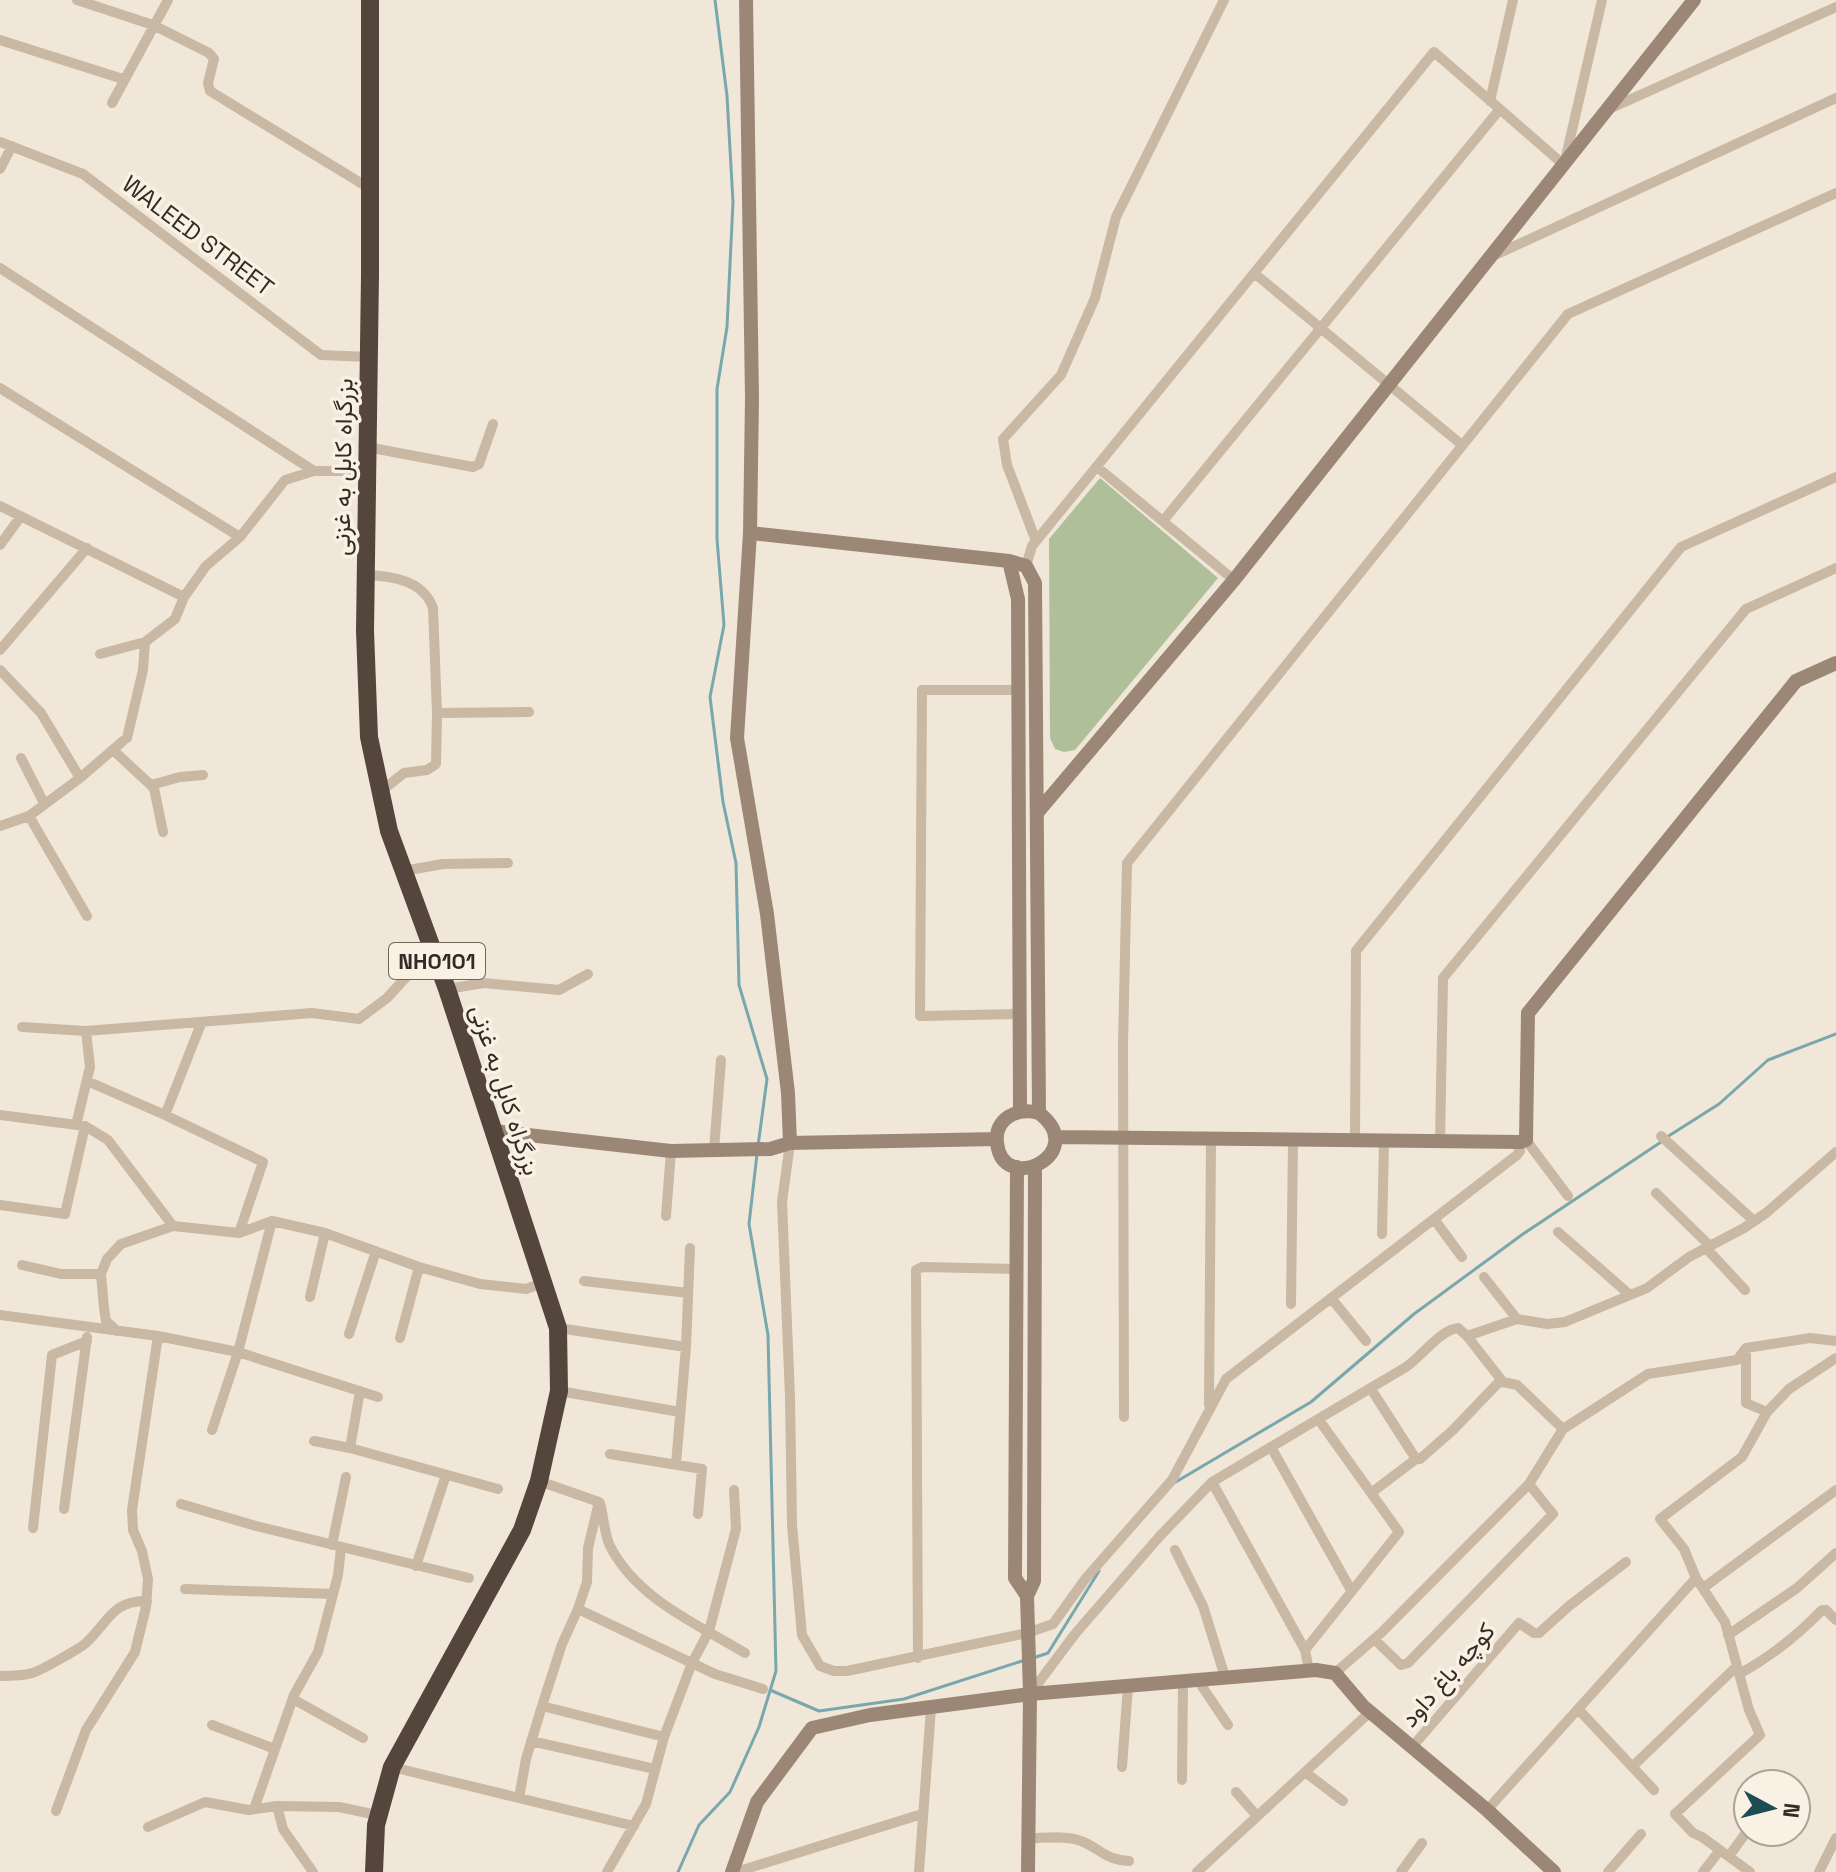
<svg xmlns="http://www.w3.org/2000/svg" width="1836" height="1872" font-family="'Space Grotesk',Vazirmatn,sans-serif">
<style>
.green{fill:#afbf99}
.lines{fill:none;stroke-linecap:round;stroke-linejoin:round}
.stream{stroke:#78a7ad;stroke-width:3}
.street{stroke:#c8b8a4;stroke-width:10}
.secondary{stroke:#9c8776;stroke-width:14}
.highway{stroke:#55463d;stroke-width:18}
.labels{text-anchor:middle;stroke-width:7;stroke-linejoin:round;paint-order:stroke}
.shield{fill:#f9f1e4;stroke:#6f665f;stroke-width:2}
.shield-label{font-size:22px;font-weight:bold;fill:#342b26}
.street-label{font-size:24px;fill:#342b26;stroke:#f9f1e4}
</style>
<rect width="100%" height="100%" fill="#f1e7d8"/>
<path class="green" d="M1100,478L1218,578L1075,750L1064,752L1055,749L1050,738L1049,539Z"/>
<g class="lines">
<path class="stream" d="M715,0L727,96L733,202L727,327L717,389V539L724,625L710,697L723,802L736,863L739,985L767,1079L758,1146
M1667,1137L1719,1104L1768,1060L1836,1034
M1174,1483L1311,1402L1414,1314L1523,1234L1661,1142
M1033,1658L1048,1653L1099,1571
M770,1690L819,1711L904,1699L1022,1661
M678,1872L699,1825L730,1792L759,1727L776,1671L768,1335L749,1224L757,1154"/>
<path class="street" d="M77,0L153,25L209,53L214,59L208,83L210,91L369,188
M0,40L123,79
M1490,101L1513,0
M112,103L168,0
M1609,109L1836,7
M0,142L83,174L321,355L369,357
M0,169L12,146
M1493,256L1836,98
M0,268L314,471
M1254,273L1462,445
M0,388L240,537
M367,447L473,467L479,464L493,424
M1097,467L1234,580
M0,506L184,597
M1163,521L1500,109
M1036,541L1007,465L1003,439L1061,375L1095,298L1116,217L1224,0
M0,545L21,516
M1026,566L1032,546L1434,52L1564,165L1602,0
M366,575C392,576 423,580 433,608L437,713L436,764L427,770L404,773L380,792
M0,650L87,548
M100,654L145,642L175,619L184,597L206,566L240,537L285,480L314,471H367
M0,670L41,713L80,778
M1018,690H922L920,1016L1018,1014
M437,713L529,712
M127,738L143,670L145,642
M113,750L154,788L163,832
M21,758L44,803
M151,785L180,777L203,775
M29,816L87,916
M0,826L29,816L80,778L123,741
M403,871L443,864L508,863
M447,989L484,983L559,990L588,974
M22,1027L86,1031L312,1013L359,1019L387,998L409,974L438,963
M87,1081L165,1115L263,1162L239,1233
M0,1115L85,1126L108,1140L173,1226
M165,1115L201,1024
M76,1125L90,1067L86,1031
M1661,1136L1754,1221
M1526,1140L1568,1196
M1355,1142L1356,951L1681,547L1836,477
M790,1143L782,1202L790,1397L792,1525L802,1635L820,1666L834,1671H847L1027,1633L1053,1624L1086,1578L1172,1480L1226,1379L1517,1155L1520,1151L1516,1143
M1440,1143L1443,978L1746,609L1836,568
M714,1150L721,1060
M1656,1193L1710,1246
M0,1205L65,1214L85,1126
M666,1216L671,1151
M1434,1219L1462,1257
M1558,1232L1630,1295
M1382,1234L1384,1142
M1706,1248L1745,1290
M22,1265L61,1274H101
M1484,1277L1517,1319
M584,1281L688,1293
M310,1297L325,1233
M1331,1298L1366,1341
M1291,1304L1293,1141
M0,1315L158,1336L238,1352L378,1397
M558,1328L686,1347
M117,1331L106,1321L104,1308L101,1274L107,1259L121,1244L173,1226L239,1233L272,1221L325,1233L419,1267L480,1284L526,1289L542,1283
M349,1334L376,1251
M1467,1336L1503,1382L1517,1385L1563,1429
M400,1338L419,1267
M1746,1348V1403L1767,1412
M1371,1389L1416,1459H1420L1453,1430L1498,1383L1503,1382
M559,1391L680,1412
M1209,1405L1211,1139
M1124,1417L1123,1045L1127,863L1568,314L1836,193
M212,1430L238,1352L272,1221
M314,1441L350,1448L498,1489
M1271,1447L1351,1590
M350,1448L360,1391
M610,1454L702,1469L698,1514
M676,1464L686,1347L690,1248
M539,1481L599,1502
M1212,1482L1305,1650L1309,1671
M1371,1493L1416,1459
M600,1503C604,1517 604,1534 610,1546C637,1599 697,1624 745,1653
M181,1504L256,1526L469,1578
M64,1509L87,1337
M33,1528L52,1355L87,1341
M332,1545L346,1477
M1175,1550L1203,1606L1225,1677
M416,1566L446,1475
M1703,1588L1836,1490
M185,1589L333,1594
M578,1609L715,1674L763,1689
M1728,1635L1797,1588L1836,1553
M1374,1639L1401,1665L1408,1663L1553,1514L1529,1484
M1305,1650L1399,1532L1319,1420
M918,1658L916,1270L922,1267L1017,1269
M1335,1673L1381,1633L1529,1484L1563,1429L1648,1374L1737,1360L1746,1348L1810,1338L1836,1341
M1739,1674C1770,1657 1798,1635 1822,1610H1826L1836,1620
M0,1676C10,1676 22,1676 32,1673C40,1671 81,1648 87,1642C108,1622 113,1600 147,1601
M1197,1679L1228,1725
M1030,1694L1075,1634L1159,1537L1212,1482L1406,1367C1422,1356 1440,1330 1458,1328L1467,1336L1517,1319L1547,1324L1565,1322L1647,1288L1689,1257L1744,1228L1766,1213L1836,1152
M293,1699L363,1738
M542,1706L664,1737
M1579,1710L1654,1790
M212,1725L275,1749
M531,1741L655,1769
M1412,1747L1519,1623L1534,1633H1539L1569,1606L1626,1562
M392,1767L634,1826
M1122,1767L1128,1686
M1632,1767L1737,1666
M1305,1772L1343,1801
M1182,1780L1183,1681
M1236,1792L1257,1816
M519,1798L526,1759L542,1706L562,1644L578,1609L587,1582L588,1548L599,1502
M277,1806L283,1829L313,1872
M254,1809L294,1695L318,1652L338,1575L341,1548
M1487,1810L1696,1578
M56,1811L86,1730L135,1652L146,1607L148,1579L142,1551L133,1530L132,1510L158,1336
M148,1827L205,1802L249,1810L277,1806L339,1807L372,1814L376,1823
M1029,1838C1044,1838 1067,1835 1081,1841C1101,1849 1105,1860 1129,1861
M1729,1856L1748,1830
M607,1872L646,1804L664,1737L692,1663L709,1631L736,1529L734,1490
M736,1872L922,1814
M919,1872L931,1708
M1197,1872L1370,1712
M1401,1872L1422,1843
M1608,1872L1641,1834
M1703,1872L1720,1850
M1750,1872L1702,1837L1693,1833L1675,1814L1760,1735L1749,1710L1725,1622L1696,1578L1684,1549L1660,1519L1742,1457L1767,1412L1789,1389L1836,1358
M1819,1872L1836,1838"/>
<path class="secondary" d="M746,0L752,398L750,533L737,738L767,914L788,1093L790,1143
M750,533L1009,561L1026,566L1035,583L1039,1113C1091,1153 1003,1197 997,1143C994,1118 1018,1107 1039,1113
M1009,561L1018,599L1020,1111
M1037,813L1234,580L1694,0
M493,1131L671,1151L770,1149L790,1143L997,1139
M1055,1137L1521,1142L1526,1140L1528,1013L1796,681L1836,663
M1017,1167L1015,1578L1027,1596
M732,1872L757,1802L812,1728L870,1715L1030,1694L1316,1670L1335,1673L1363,1706L1487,1810L1554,1872
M1028,1872L1030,1694L1027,1596L1034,1581L1035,1167"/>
<path class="highway" d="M370,0V275L365,631L369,737L389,831L447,989L558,1328L559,1391L539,1481L522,1530L392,1767L376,1825L374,1872"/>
</g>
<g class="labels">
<rect class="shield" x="389" y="943" width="96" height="36" rx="6"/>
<g class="shield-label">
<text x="437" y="969">NH0101</text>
</g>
<g class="street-label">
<text transform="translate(198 236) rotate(37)" y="8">WALEED STREET</text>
<text transform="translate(343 467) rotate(-89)" y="8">بزرگراه کابل به غزنی</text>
<text transform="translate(505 1090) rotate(72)" y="8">بزرگراه کابل به غزنی</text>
<text transform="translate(1448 1675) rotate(-49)" y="8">کوچه باغ داود</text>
</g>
</g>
<g transform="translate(1772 1808) rotate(97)"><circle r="38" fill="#f9f1e4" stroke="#aaa298" stroke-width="2"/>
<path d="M0-6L14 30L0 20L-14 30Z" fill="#1c4c54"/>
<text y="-12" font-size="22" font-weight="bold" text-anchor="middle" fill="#342b26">N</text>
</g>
</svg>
